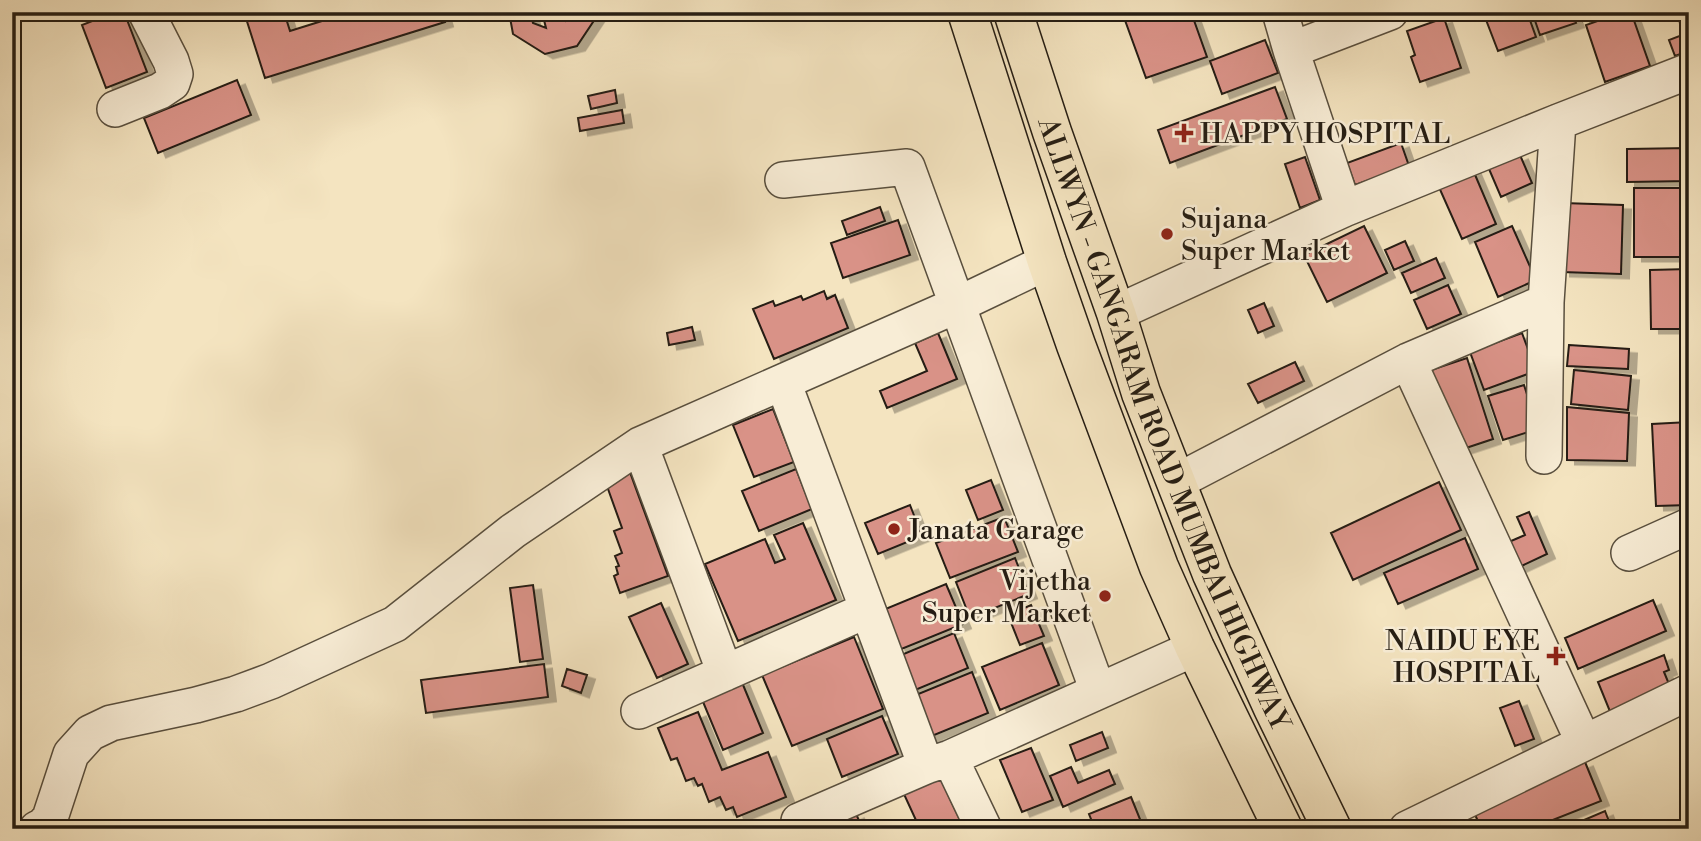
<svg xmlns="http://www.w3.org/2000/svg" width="1701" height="841" font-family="'Libre Bodoni',serif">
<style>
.building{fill:#d99287;stroke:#251d13;stroke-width:2;filter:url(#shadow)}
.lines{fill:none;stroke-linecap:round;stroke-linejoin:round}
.minor-casing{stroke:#594f3e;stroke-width:38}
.highway-casing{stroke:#251d13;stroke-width:41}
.minor{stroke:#f8edd6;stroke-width:35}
.highway{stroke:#f4e4c0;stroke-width:38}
.poi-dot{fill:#8f2418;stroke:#f8edd6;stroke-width:2.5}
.labels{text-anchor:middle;stroke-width:5;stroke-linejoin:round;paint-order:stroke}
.poi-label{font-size:28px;fill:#251d13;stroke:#f8edd6;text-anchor:start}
.street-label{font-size:28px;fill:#251d13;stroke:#f8edd6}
</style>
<defs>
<filter id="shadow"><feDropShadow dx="8" dy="4.5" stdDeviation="0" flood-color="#0004"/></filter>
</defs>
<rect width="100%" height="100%" fill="#f4e4c0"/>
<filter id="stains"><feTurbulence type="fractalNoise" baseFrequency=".00286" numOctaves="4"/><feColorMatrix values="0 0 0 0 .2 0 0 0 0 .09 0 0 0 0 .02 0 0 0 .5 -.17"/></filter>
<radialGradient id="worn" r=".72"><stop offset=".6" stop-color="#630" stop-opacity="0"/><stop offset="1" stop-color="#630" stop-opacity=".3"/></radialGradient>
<path class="building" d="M115,12H124L147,72L106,88L82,25Z
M244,12H284L290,31L325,20L322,12H442L445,22L265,78Z
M509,12H530L533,23L546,28L542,12H564L566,20L571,12H596L597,16L577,46L545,54L513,34Z
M1122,12H1191L1207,57L1146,78Z
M1483,12H1527L1536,37L1498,51Z
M1532,12H1572L1576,23L1540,35Z
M1580,12H1609L1583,21Z
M1623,12H1631L1650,66L1605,82L1586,25Z
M1668,12H1686L1672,19Z
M1444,18L1461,68L1420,82L1411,57L1415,55L1407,31Z
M1689,19V51L1675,56L1669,40L1685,34L1681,21Z
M1265,40L1278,73L1222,94L1210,61Z
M237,80L251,115L158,153L144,118Z
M1275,87L1287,119L1170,163L1158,130Z
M615,90L617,103L591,109L588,96Z
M622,110L624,123L580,131L578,118Z
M1401,143L1409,166L1355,185L1347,163Z
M1689,148V181L1627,182V149Z
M1520,155L1532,183L1501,197L1489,169Z
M1305,157L1320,200L1300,208L1285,164Z
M1473,170L1496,224L1462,239L1438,185Z
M1634,188H1689V257H1634Z
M1563,203L1623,205L1621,274L1562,272Z
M880,207L885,221L847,235L842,221Z
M898,220L910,255L843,278L831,243Z
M1364,226L1387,273L1327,302L1304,255Z
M1512,226L1536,280L1498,297L1475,242Z
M1405,241L1414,261L1394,270L1385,250Z
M1436,258L1445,278L1411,293L1402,273Z
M1689,269V329H1651L1650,270Z
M1448,285L1461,314L1427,329L1414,300Z
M824,291L827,299L835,295L848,328L774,359L753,309L773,301L775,306L801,296L803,300Z
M1264,303L1274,326L1258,333L1248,310Z
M692,327L695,340L669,345L667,333Z
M938,333L957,379L887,408L880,391L927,371L915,343Z
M1522,333L1536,371L1484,390L1470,352Z
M1569,345L1629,349L1628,369L1567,366Z
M1467,358L1493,439L1454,452L1428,371Z
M1295,362L1304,381L1258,403L1248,384Z
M1574,370L1631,376L1628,410L1571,404Z
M1524,385L1538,429L1503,440L1488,396Z
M1567,407L1629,413L1627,461L1567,460Z
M773,409L794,462L754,477L733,425Z
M1689,422V505L1656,506L1652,424Z
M628,467L668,576L620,593L614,576L618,574L616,567L619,566L615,556L622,553L614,531L622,528L603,475Z
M796,469L812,509L759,531L742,491Z
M991,480L1003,510L978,520L966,490Z
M1439,482L1461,530L1353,580L1331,533Z
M910,505L922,536L878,554L865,523Z
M1529,512L1547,554L1515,569L1504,544L1525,535L1517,517Z
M1004,517L1018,552L950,578L936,543Z
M803,523L836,600L738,641L705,564L765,539L775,563L785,559L774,535Z
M1465,538L1478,569L1398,604L1384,573Z
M1015,558L1029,594L970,618L956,582Z
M946,584L963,624L899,650L883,610Z
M533,585L543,659L520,662L510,588Z
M1653,600L1666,631L1578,669L1565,638Z
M661,603L688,664L657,678L629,617Z
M1031,605L1044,636L1020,645L1008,615Z
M954,633L968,668L908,693L894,658Z
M854,637L883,709L792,746L762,675Z
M1042,643L1059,685L1000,710L982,667Z
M1664,655L1669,670L1664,672L1671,689L1611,714L1598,682Z
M544,664L548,697L426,713L421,680Z
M567,669L587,675L581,693L562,686Z
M972,672L988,713L922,740L906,699Z
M741,680L763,733L723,750L701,697Z
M1519,701L1534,739L1515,746L1500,708Z
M698,712L722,770L768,752L786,797L737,817L733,807L726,810L720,797L709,802L702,784L698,786L694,778L686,781L677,758L671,760L658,728Z
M882,716L898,754L842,777L827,739Z
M1102,732L1108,748L1076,761L1070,745Z
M1031,748L1053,800L1022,812L1000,760Z
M1585,762L1601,801L1530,829H1481L1472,807Z
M1071,767L1078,783L1109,770L1115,784L1063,807L1050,776Z
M939,775L961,822L945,829H920L903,792Z
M1131,797L1144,829H1095L1089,814Z
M1605,811L1612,829H1563Z
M856,814L863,829H826Z"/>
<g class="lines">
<g class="minor-casing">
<path id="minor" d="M1280,12L1291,50L1344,209
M1291,50L1390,12
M115,109L160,91L172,83L175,74L171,61L146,12
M783,180L907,167L1098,691
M1116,313L1344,209L1558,122L1689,71
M1408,361L1584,743
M783,382L926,766
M640,445L725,673
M1544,456L1546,302L1558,122
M1176,482L1408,361L1546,302
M1629,553L1689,526
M639,711L867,610
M950,758L984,829
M37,829L43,826L50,818L71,754L90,733L111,723L196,705L236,694L271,681L395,624L513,531L640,445L957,305L1047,262
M803,829L799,821L926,766L950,758L1195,648
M1407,829L1689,692"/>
</g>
<g class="highway-casing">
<g id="highway">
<path d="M967,12L1047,262L1076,345L1159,567L1195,648L1283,829"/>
<path id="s1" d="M1013,12L1052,132L1116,313L1141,393L1212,574L1273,708L1332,829"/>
</g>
</g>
<use href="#minor" class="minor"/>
<use href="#highway" class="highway"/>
</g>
<g class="poi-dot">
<path d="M1180.5 122.5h7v7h7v7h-7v7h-7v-7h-7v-7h7z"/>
<circle cx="1167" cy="234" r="7"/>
<circle cx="894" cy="529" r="7"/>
<circle cx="1105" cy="596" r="7"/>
<path d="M1552.5 645.5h7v7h7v7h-7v7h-7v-7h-7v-7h7z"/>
</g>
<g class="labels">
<g class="poi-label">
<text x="1200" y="143">HAPPY HOSPITAL</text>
<text x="1181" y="228">Sujana<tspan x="1181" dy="32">Super Market</tspan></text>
<text x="908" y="539">Janata Garage</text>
<text x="1091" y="590" text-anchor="end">Vijetha<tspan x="1091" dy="32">Super Market</tspan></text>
<text x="1540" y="650" text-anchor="end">NAIDU EYE<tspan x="1540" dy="32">HOSPITAL</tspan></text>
</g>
<g class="street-label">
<text dy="10" stroke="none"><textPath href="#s1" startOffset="439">ALLWYN - GANGARAM ROAD MUMBAI HIGHWAY</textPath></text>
</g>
</g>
<rect width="1701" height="841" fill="none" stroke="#f4e4c0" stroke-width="42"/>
<rect x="14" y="14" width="1673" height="813" fill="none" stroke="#251d13" stroke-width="3.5"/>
<rect x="21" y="21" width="1659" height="799" fill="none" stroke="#251d13" stroke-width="2"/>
<rect width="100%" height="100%" filter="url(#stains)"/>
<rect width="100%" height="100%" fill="url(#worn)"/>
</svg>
